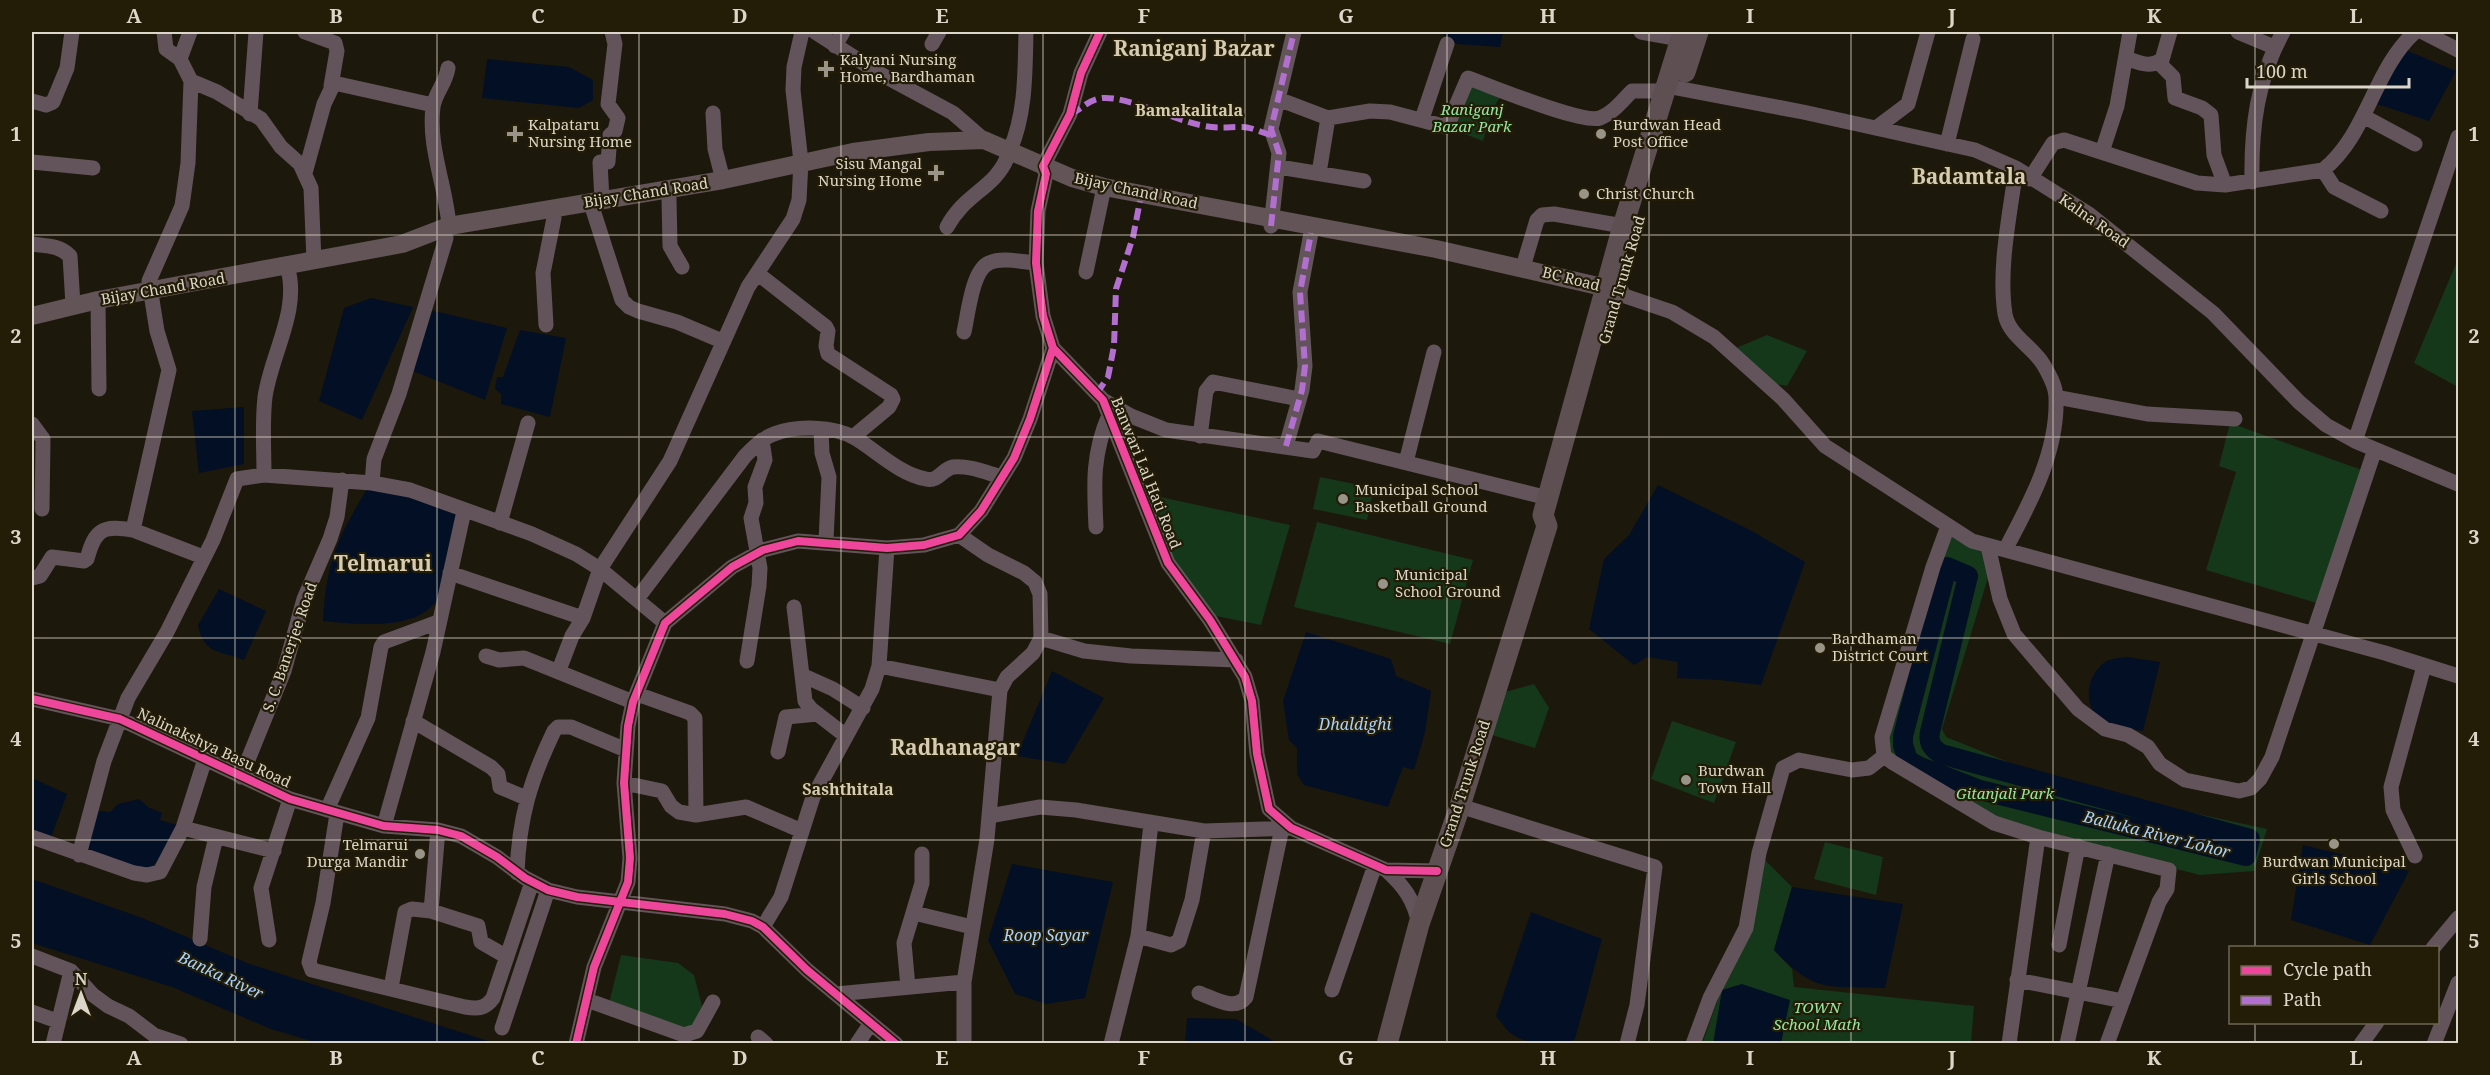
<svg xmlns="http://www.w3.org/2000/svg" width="2490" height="1075" font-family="'Noto Serif',serif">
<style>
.green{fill:#15371a}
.water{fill:#030f24}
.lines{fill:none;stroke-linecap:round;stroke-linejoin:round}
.river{stroke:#030f24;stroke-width:20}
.minor{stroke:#62545a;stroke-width:15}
.major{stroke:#635457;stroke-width:18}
.highway{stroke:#5e5052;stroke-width:21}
.quiet{stroke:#b36fd0;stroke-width:6;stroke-dasharray:12 6;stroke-linecap:butt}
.cycleway-casing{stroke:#231c06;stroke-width:11}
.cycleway{stroke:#ed469a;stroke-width:8}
.grid{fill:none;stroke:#dbd6c9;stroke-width:1.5;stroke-opacity:0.55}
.poi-dot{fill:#989487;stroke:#231c06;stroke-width:2}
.labels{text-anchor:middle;stroke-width:4.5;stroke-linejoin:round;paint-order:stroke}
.poi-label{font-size:15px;fill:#dbd6c9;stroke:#231c06;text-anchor:start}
.park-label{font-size:15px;font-style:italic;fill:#94e7a0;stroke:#231c06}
.street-label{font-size:15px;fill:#dbd6c9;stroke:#231c06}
.neighbourhood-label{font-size:16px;font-weight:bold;fill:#d6ccb2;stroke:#231c06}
.water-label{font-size:16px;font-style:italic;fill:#a9d3ff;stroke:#231c06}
.district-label{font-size:21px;font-weight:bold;fill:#d6ccb2;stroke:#231c06}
.neatline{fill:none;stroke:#dbd6c9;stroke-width:2}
.grid-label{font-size:20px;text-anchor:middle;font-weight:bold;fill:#dbd6c9}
</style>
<rect width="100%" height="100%" fill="#1d180c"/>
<path class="green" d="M1469,82L1501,96L1493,108L1483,141L1449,128Z
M2458,259V387L2414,363Z
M1767,335L1807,351L1787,386L1776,384L1729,351Z
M2230,423L2362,470L2320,604L2206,570L2236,472L2219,466Z
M1320,477L1374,488L1367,520L1313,509Z
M1151,495L1290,525L1261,625L1216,616L1170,557Z
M1317,522L1473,560L1450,644L1294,607Z
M1948,526L1994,558L1942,729L1946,737L2065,785L2267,829L2254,871L2200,875L1994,823L1884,756Z
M1534,684L1549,708L1535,748L1492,735L1505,692Z
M1672,721L1736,742L1714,803L1651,779Z
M1825,842L1883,857L1876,895L1814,879Z
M1759,854L1792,887L1774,950L1792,969L1794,987L1974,1006L1971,1043L1702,1044L1727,974Z
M621,955L678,963L694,975L702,1006L692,1028L658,1026L607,1011Z"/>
<path class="water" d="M1440,32H1503L1500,47L1457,44Z
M2403,49L2456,71L2429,121L2377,104Z
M487,59L569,67L593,80V100L579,108L482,98Z
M371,298L413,307L362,420L319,401L344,308Z
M425,309L507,328L485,400L408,369Z
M520,330L566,338L550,417L501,404V394L495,389L497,377H503Z
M244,407V464L199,473L192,411Z
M1658,485L1750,530L1805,562L1761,685L1720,680L1677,678L1678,662L1647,657L1634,665L1589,629L1604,559L1629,535Z
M368,487L414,498L457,514C454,529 443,590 437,600C416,632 355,624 323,621C326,561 338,538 368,487Z
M219,589L266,611L244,660C221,650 204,656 198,625Z
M1306,632L1391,659L1396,676L1431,691L1425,732L1414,770L1403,767L1388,807L1304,785L1297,774V748L1289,740L1283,701Z
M2127,657L2160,662L2143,731C2132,729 2117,729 2107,724C2082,712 2084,677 2105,662C2110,658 2121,658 2127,657Z
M1052,671L1104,698L1065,764L1017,756Z
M32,778L67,794L50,840L32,833Z
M139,799L148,807L162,813L160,820L177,825L160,858L146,873L96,859L85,846L99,811L110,812L118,804Z
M2303,845L2409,871L2370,945L2291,920Z
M1012,864L1113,882L1085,998L1046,1004L1015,994L988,940Z
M32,879L145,919L247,963L494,1043H318L271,1029L172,987L32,943Z
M1792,887L1903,904L1885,988C1829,986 1815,994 1774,950Z
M1531,912L1602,939L1575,1039C1561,1049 1527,1044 1513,1035C1507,1031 1501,1022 1496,1016Z
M1742,984L1790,1000L1781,1043L1713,1044L1722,990Z
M1187,1018L1236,1019L1277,1043H1185Z"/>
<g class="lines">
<path class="river" d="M1947,567L1968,576L1930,732C1928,743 1932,748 1941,754L2250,839L2246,856L1980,790L1918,766L1908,760L1903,745V736Z"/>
<path class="minor" d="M164,32L166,49L180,59L191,81L188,163L182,206L149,281L157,331L169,370L133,530L203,557
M305,32L335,43L337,51L331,86
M815,32L877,72L953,113L984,140
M1100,32L1081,73L1070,114L1043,166L1046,174L1038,211L1036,263L1043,316L1053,348L1103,400L1168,563L1210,620L1245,677L1252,701L1257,754L1269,809L1291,828L1386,870L1437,871
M1641,32L1680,39
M2238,32L2274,47
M2423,32L2458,50
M932,44L939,32
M835,46L843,32
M2126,58C2140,63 2149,68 2162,60L2170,32
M180,59L190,32
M2158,62L2173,77L2175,98L2202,108L2211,115L2214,155L2225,185
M448,68C446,83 435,93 433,107C428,148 446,186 449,226
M191,81L217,92L261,119L281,147L300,164L311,188L314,261
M1666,86L1803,112L1975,150L2016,168L2089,214L2213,313L2299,402L2326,425L2355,441L2458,484
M1278,99L1328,118L1370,111L1390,112L1447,127L1468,78C1491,86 1581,124 1600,118C1613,113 1622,101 1632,91H1664
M32,101L46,105L53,102L67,68L72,32
M713,113L715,149L723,180
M250,114L256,32
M2363,116L2415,144
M1422,119L1447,44
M1876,128L1908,104L1928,32
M1947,144L1973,39
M1010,150C1026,113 1025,72 1026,32
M2102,152L2117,106L2130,32
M32,162L93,168
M1279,167L1364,181
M2323,170L2334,187L2381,211
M305,173L324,104L334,83L433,105
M1319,173L1328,118
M2030,179L2053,143L2064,140L2197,183L2225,185L2323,170C2368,134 2373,70 2415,32
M2252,182C2251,129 2257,79 2283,32
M669,198L670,246L682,267
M602,200L600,162H608L610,135L615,131L618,118L608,104L615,44L612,32
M593,210L622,300L629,307L638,311L677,322L722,341
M1271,226L1279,153L1271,129L1294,32
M947,227C965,193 994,189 1007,158
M32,244C46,246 59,245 70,256L73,305
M1523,267L1537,220L1542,215L1554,214L1623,226
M1086,272L1103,192
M757,273L826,327L828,331L826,346L828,354L891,395L893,399L889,407L853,437
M1619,294L1672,312L1714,337L1783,399L1825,446L1972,541L2385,653L2458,676
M98,300L99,389
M546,325L543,273L554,218
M964,332C968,315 972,270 989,263C1002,257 1022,262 1036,263
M2056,397L2147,414L2235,419
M1103,400L1131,416L1166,430L1313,451L1318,441L1548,498
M32,424L43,439L42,509
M821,429L822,453L829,477L826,541
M1200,436L1206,391L1213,382L1299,399
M2355,441L2458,137
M1286,446L1302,390L1305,366L1300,292L1311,233
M1406,462L1434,352
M264,475C264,449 262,423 265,397C271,354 301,309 287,266
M372,483L374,459L399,394L446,238
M500,523L528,423
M1948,526L1933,567L1882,737L1884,756L1892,762L1994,823L2038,837L2009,1044
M1096,527C1094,485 1092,455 1109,415
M959,535L988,555L1024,573L1035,582L1040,594L1041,638L1033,653L1007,677L1000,690L987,839L964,982V1044
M1988,546L2000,599L2014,634L2078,709L2105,729L2128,735L2148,747L2160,764L2185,780L2239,791L2251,788L2260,779L2272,757L2375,449
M2006,548C2030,503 2058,452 2056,398C2056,386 2049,374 2043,364C2032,346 2009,336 2005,314C1998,268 2010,215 2016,168
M450,573L583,618
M32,578L40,576L52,557L84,561L87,559C95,529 103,525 133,530
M637,599L745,456C754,447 763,438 774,434C796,425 834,426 855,438C877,451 899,474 926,479C939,482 942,469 953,467C969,465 987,473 1002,477
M794,607L805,701L811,709L846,736
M1041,638L1084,651L1131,656L1236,660
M486,656L499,660L524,658L633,702
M747,661L759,586L760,568L751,518L756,503L755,487L765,460L762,440
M879,666L1000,690
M559,670L572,636L583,618L600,569L670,461L748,287L793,219L799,200L801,162L793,90L794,67L802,32
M804,676L833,689L863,708
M637,694L690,713L695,718L696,815
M32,699L120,719L290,799L384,826L438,830L461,836L497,857L525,878L548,890L577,897L725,914L752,921L763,927L807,970L896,1044
M413,721L491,767L498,774L500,787L526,798
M778,752L786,717L818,714
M241,777L284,671L304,599L330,539L337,517L342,480
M624,783L662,791L671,806L679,812L696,815L746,807L802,831
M1460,806L1655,867L1637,1005L1627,1044
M327,810L368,718L381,647L384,642L438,622
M337,814L323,903L309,962L312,970L465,1007C478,1009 485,1009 493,998L532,882
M989,816L1040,807L1076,810L1204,831L1291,828
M384,826L433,652L464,511
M183,828L274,851
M438,830L431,911L478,926L481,942L507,957
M32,837L134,873L147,875L160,872L183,828L205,759
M2038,837L2169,870L2167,889L2159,902L2107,1044
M79,855L104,761L128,698L167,632L213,540L237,479L264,475L372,483L410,490L532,534L576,554L600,569L665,623
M2415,856L2393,810L2391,787L2424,666
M1386,870C1404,886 1414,900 1419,924
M517,873C519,818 530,781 554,731L558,727H571L626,750
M914,913L972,927
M763,927L781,897L813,797L872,689L879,666L887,548
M1138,936L1171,945L1179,941L1192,900L1204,831
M200,939L204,887L216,837
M269,940L261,888L290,799
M2059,945L2078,846
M2433,948L2458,918
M32,956L71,971L93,995L108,1006L129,1016L154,1035L181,1044
M2017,980L2123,1001
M908,987L904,943L922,883V854
M391,988L405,912L412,909L431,911
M1332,990L1375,865
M1199,993C1213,998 1235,1012 1246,997L1282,828
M836,994L964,982
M587,1000L684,1035L697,1031L713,1002
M32,1012L57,1021
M502,1028L548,890
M758,1037L766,1044
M53,1044L71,971
M576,1044L594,967L628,882L630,858L624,783L628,726L633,702L665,623L732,567L763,550L798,541L887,548L924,545L959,535L981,511L1014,458L1030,419L1053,348
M857,1044L871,1023
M1111,1044L1138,936L1151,824
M1693,1044L1710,998L1746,928L1759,853L1783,768L1799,760L1852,770L1869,768L1884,756
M2067,1044L2108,854
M2361,1044L2377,1022
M2434,1044L2458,983"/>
<path class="major" d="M32,316L98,300L402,244L449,226L723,180L853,152L929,142L984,140L1072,178L1104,187L1436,249L1620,291"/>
<path class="highway" d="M1685,72L1698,32
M1387,1044L1419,924L1460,806L1547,526L1543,515L1623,226L1683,32"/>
<path class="quiet" d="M1070,114C1083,109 1087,100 1102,98C1127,96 1175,120 1200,125C1215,129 1227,127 1242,127C1252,127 1263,133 1273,136
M1271,226L1279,153L1271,129L1294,32
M1097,393L1108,377L1114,346L1116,289L1133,237L1140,201
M1286,446L1302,390L1305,366L1300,292L1311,233"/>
<g class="cycleway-casing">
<path id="cycleway" d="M1100,32L1081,73L1070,114L1043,166L1046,174L1038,211L1036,263L1043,316L1053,348L1103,400L1168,563L1210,620L1245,677L1252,701L1257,754L1269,809L1291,828L1386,870L1437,871
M32,699L120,719L290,799L384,826L438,830L461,836L497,857L525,878L548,890L577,897L725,914L752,921L763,927L807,970L896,1044
M576,1044L594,967L628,882L630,858L624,783L628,726L633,702L665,623L732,567L763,550L798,541L887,548L924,545L959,535L981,511L1014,458L1030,419L1053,348"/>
</g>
<use href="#cycleway" class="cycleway"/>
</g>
<path class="grid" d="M235,32V1044M437,32V1044M639,32V1044M841,32V1044M1043,32V1044M1245,32V1044M1447,32V1044M1649,32V1044M1851,32V1044M2053,32V1044M2255,32V948M32,235H2458M32,437H2458M32,638H2458M32,840H2458M2255,1022V1044"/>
<g class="poi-dot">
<path d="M823 60h6v6h6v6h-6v6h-6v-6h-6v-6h6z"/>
<path d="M512 125h6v6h6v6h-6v6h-6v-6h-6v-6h6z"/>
<circle cx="1601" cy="134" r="6"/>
<path d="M933 164h6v6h6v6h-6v6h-6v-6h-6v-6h6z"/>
<circle cx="1584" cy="194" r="6"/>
<circle cx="1343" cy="499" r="6"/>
<circle cx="1383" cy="584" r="6"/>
<circle cx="1820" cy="648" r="6"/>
<circle cx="1686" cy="780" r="6"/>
<circle cx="2334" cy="844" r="6"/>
<circle cx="420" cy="854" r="6"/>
</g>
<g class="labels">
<g class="poi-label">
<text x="840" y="65">Kalyani Nursing<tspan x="840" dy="17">Home, Bardhaman</tspan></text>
<text x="528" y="130">Kalpataru<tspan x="528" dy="17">Nursing Home</tspan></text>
<text x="1613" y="130">Burdwan Head<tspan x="1613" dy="17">Post Office</tspan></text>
<text x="922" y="169" text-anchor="end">Sisu Mangal<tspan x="922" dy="17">Nursing Home</tspan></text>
<text x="1596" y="199">Christ Church</text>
<text x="1355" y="495">Municipal School<tspan x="1355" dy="17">Basketball Ground</tspan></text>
<text x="1395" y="580">Municipal<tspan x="1395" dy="17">School Ground</tspan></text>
<text x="1832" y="644">Bardhaman<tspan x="1832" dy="17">District Court</tspan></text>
<text x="1698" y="776">Burdwan<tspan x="1698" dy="17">Town Hall</tspan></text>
<text x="408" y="850" text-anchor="end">Telmarui<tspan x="408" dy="17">Durga Mandir</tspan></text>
<text x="2334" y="867" text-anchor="middle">Burdwan Municipal<tspan x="2334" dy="17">Girls School</tspan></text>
</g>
<g class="park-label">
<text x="1472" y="115">Raniganj<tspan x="1472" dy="17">Bazar Park</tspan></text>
<text x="2005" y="799">Gitanjali Park</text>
<text x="1817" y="1013">TOWN<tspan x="1817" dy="17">School Math</tspan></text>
</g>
<g class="street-label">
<text transform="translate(1136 191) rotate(12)" y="5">Bijay Chand Road</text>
<text transform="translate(646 193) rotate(-9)" y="5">Bijay Chand Road</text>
<text transform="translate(2094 221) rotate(35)" y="5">Kalna Road</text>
<text transform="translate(1571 279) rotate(14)" y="5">BC Road</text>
<text transform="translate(1622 280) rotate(-74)" y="5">Grand Trunk Road</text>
<text transform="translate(163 289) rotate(-10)" y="5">Bijay Chand Road</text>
<text transform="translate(1146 473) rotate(68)" y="5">Banwari Lal Hati Road</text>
<text transform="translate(290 647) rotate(-71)" y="5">S. C. Banerjee Road</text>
<text transform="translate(214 748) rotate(25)" y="5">Nalinakshya Basu Road</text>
<text transform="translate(1465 784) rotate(-72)" y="5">Grand Trunk Road</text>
</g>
<g class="neighbourhood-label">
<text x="1189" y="116">Bamakalitala</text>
<text x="848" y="795">Sashthitala</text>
</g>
<g class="water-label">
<text x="1355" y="730">Dhaldighi</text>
<text transform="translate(2157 834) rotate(14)" y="6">Balluka River Lohor</text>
<text x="1046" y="941">Roop Sayar</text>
<text transform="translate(221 975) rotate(25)" y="6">Banka River</text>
</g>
<g class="district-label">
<text x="1194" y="56">Raniganj Bazar</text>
<text x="1969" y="184">Badamtala</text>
<text x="383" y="571">Telmarui</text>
<text x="955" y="755">Radhanagar</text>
</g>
</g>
<rect width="2490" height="1075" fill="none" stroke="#231c06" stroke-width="66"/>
<rect x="2229" y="946" width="210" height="78" fill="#231c06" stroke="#6d6654" stroke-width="1.5"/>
<rect x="2241" y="966" width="30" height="9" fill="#ed469a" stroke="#6d6654" stroke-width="1.5"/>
<text x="2283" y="976" font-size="18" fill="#dbd6c9">Cycle path</text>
<rect x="2241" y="996" width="30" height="9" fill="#b36fd0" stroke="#6d6654" stroke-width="1.5"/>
<text x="2283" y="1006" font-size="18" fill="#dbd6c9">Path</text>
<g transform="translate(81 994)" stroke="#231c06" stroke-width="4.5" paint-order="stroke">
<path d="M0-4.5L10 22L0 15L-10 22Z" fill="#dbd6c9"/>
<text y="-9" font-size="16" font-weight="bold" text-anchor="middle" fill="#dbd6c9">N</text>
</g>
<path d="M2247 78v9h162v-9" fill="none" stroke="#dbd6c9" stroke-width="3"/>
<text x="2256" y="78" font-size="18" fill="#dbd6c9" stroke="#231c06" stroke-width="4.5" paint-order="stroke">100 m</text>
<rect x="33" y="33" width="2424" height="1009" class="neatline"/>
<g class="grid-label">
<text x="134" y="23">A</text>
<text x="336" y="23">B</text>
<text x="538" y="23">C</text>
<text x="740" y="23">D</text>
<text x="942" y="23">E</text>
<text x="1144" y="23">F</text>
<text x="1346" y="23">G</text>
<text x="1548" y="23">H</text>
<text x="1750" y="23">I</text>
<text x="1952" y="23">J</text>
<text x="2154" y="23">K</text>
<text x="2356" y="23">L</text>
<text x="16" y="141">1</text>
<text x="2474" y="141">1</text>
<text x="16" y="343">2</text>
<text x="2474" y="343">2</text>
<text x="16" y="544">3</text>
<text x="2474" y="544">3</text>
<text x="16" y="746">4</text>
<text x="2474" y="746">4</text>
<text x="16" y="948">5</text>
<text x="2474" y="948">5</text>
<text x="134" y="1065">A</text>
<text x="336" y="1065">B</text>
<text x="538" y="1065">C</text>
<text x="740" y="1065">D</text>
<text x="942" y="1065">E</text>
<text x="1144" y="1065">F</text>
<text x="1346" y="1065">G</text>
<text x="1548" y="1065">H</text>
<text x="1750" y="1065">I</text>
<text x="1952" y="1065">J</text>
<text x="2154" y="1065">K</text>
<text x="2356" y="1065">L</text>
</g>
</svg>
